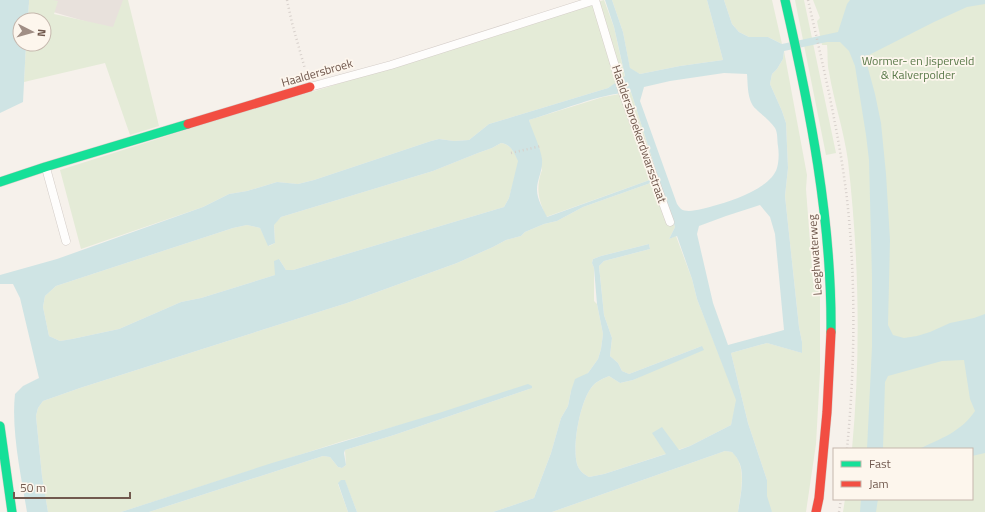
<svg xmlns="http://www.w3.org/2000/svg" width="985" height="512" font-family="'Titillium Web',sans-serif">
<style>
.industrial{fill:#e8e1dc}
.green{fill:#e4ebd7}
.water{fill:#cfe4e4;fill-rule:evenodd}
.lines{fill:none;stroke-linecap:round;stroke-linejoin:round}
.lane-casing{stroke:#d5cec9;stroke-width:9}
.fast-casing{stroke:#d5cec8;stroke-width:10}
.jam-casing{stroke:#d5cec8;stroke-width:10}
.path{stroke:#d7d0cb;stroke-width:2.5;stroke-dasharray:1 3;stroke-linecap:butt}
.lane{stroke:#fefdfc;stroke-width:8}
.fast{stroke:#16e098;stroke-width:9}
.jam{stroke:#f24e42;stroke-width:9}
.labels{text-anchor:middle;stroke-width:3.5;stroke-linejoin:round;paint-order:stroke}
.park-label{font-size:12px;fill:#5b7a4b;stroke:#fdf6ed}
.street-label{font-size:12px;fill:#71594e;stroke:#fdf6ed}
</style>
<rect width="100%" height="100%" fill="#f6f1eb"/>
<path class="industrial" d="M12,0H127L115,30Z"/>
<path class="green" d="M29,0H53L58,1L54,14L113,27L123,0H128L159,126L130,135L105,63L24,82L26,44H44V20H28Z
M604,0L614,27L625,77L608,88L489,124L469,140L454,141L439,139L431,141L314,180L298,184L277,182L247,191L229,194L203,207L81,249L60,170L236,114L325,88L549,15Z
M612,0H707L723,60L680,66L640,74L630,69L623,32Z
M724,0H772L782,44L768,37H749L739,32L732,24Z
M795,0H804L836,153L826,155Z
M813,0H985V512H843L845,499H972V449H852C861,353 859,257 848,161C844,131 834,102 829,72C827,64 828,54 827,45H822L817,21L820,18Z
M784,51L807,175L806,189L813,282L820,294V372L816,444L806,512H772L771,511L766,496L767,480L748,423L731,353L767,343L802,353V342L799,327L785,196L788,168L786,123L782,111L770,84L772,74L777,69L783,59Z
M631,92L658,177L546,217C539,200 535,189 542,170L529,120L603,97Z
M501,143C511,144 514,153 519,161L509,198L504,207L293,270H286L279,259L275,275L201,298L181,302L119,329L72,339L60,341L49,336L43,307L45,296L56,286L233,228L247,225L260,228L269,246L275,243L274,224L281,217L433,171L478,153L492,148Z
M659,180L675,227L669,239L676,236L692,279L697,299L737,400L731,425L690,446L604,474L589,477C583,474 579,470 577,464C572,445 580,403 591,388C595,382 602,379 609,376L620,383L633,380L702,346L629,374L622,371L618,363L610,356L612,338L604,315L599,266L604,261L650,249L649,244L601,256L593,259L592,263L594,268V301L597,304L603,334L601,349L598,359L588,373L571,391L568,406L561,418L551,453L534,498L493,512H357L345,481L338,484L348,512H149L323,456L330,457L338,467L342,468L346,465L345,450L394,435L532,388L343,441L121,512H48L42,476L36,416L38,408L43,401L80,388L347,303L457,263L493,247L506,240L521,236L525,232L544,224L557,221L583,207Z
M725,451L732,452C735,455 738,458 739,462C745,478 740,496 738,512H552Z"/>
<path class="water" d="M0,0H29L28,20H20V44H26L23,102L0,113Z
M605,0H612L623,32L630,68L640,74L680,66L723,60L707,0H724L732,24L739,32L749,37H768L782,44L838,32L847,4L850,0H985V4L967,7L934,22L865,57L875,94L881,123L886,174L890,240L888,325L893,335L904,338L917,336L930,332L950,323L974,318L985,314V453L972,456V449H919C940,439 961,432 975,411L970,399L964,360L942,361L888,376L885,382L883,449H867L872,347V277L869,160L866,135L855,66L849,51L840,42H827L784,51L783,59L777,69L772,74L770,84L782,111L786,123L788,168L785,196L799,327L802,342V353L767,343L731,353L748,423L767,480V496L772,512H738C740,498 746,473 738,460C737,457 734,455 732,452L725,451L552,512H493L534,498L551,453L561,418L568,406L571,391L575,379L588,373L598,359L601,349L603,334L597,304L594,268L592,263L593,259L601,256L649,244L650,249L604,261L599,266L604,315L612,338L610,356L618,363L622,371L629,374L702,346L704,350L633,380L620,383L609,376C602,379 595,382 591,388C580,403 572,445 577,464C579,470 583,474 589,477L604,474L666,454L652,433L662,427L679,450L690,446L731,425L736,400L697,299L692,279L677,236L669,239L675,227L659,180L583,207L557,221L544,224L525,232L521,236L506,240L493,247L457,263L347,303L80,388L43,401L38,408L36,416L42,476L48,512H27C21,476 11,430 15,394L23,386L39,378L20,298L13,284H0V275L57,259L203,207L229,194L247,191L277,182L298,184L314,180L431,141L439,139L454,141L469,140L489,124L608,88L625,76L614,27ZM724,73L747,74C748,85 747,101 756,109C761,114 771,122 775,128C778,133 777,141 778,146C779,153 779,161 777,168C771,188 732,201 713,206C705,208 688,214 681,209C679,207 678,205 677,204L640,101L644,87L670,81ZM631,92L658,177L547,217C543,209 537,199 537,190C537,179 543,171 542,159C540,146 533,133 529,120C560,111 599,94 631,92ZM501,143C511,144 514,153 518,161L509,198L504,207L293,270H286L279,259L274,261L275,275L201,298L181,302L119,329L72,339L60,341L49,336L43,307L45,296L56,286L233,228L247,225L260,228L268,246L275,243L274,225L281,217L433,171L478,153L492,148ZM760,205L770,217L775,234L784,330L728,345L713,303L697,234L699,226L726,216Z
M528,384L532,386V388L394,435L345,450L344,453L346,465L342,468L338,467L330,457L323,456L149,512H121L272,463L442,412Z
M341,480H345L357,512H348L338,483Z
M861,499H878L876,512H860Z"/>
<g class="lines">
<g class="lane-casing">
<path id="lane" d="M595,0L623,93L670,222
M310,87L391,65L595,0
M46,168L66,241"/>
</g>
<g class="fast-casing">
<path id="fast" d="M785,0C810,109 832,220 831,332
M0,182L45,167L188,124
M0,426L12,512"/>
</g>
<g class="jam-casing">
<path id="jam" d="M188,124L310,87
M816,512L819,498L827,412L831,332"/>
</g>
<path class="path" d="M287,0L292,23L305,69
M808,0C823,65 839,132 847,199C856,281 855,366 847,449
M511,153L541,146
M839,512L841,499"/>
<use href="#lane" class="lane"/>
<use href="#fast" class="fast"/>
<use href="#jam" class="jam"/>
</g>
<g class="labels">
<g class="park-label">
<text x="918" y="65">Wormer- en Jisperveld<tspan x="918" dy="14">&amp; Kalverpolder</tspan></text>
</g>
<g class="street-label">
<text transform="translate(317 73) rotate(-16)" y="4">Haaldersbroek</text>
<text transform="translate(639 134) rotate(71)" y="4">Haaldersbroekerdwarsstraat</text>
<text transform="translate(815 255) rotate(-94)" y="4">Leeghwaterweg</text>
</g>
</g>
<rect x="833" y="448" width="140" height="52" fill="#fdf6ed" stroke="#c5b7ad"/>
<rect x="841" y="461" width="20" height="6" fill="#16e098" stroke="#c5b7ad"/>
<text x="869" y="468" font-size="12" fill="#71594e">Fast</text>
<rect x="841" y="481" width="20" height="6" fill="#f24e42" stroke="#c5b7ad"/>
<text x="869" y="488" font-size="12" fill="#71594e">Jam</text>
<g transform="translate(32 32) rotate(96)"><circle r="19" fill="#fdf6ed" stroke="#c5b7ad"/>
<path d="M0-3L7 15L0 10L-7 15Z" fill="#a08e85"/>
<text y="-6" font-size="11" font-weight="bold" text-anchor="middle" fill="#71594e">N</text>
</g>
<path d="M14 492v6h116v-6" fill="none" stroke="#71594e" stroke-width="2"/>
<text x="20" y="492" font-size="12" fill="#71594e" stroke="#fdf6ed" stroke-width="3" paint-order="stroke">50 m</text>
</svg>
